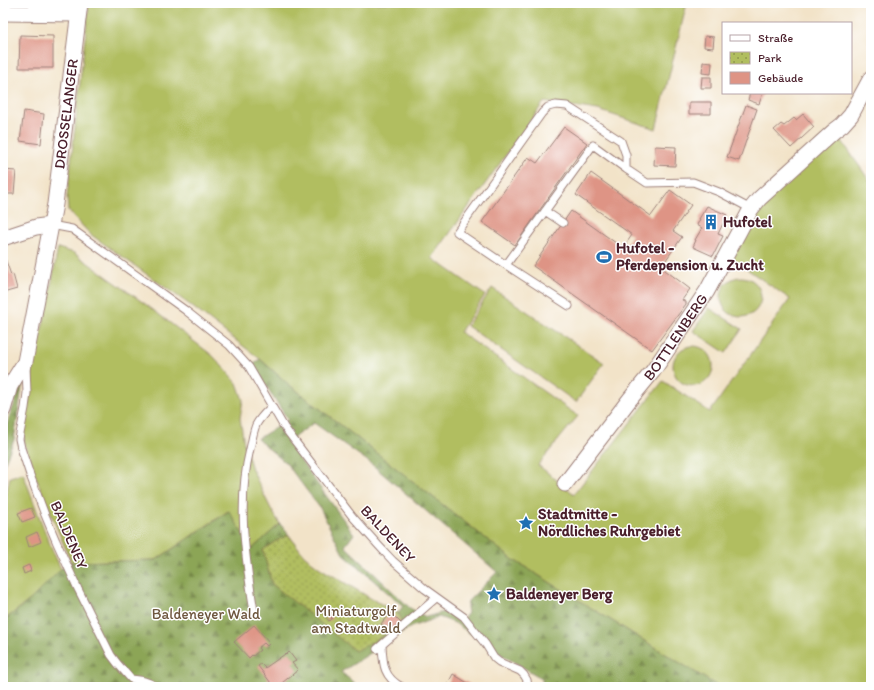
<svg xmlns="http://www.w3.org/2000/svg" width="874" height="690" font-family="Itim,sans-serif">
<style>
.green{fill:#b1be60;stroke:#7e6e46}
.forest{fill:url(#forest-firs);stroke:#6b6240;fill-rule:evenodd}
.park{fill:url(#park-dots);stroke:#7e6e46}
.building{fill:#de9485}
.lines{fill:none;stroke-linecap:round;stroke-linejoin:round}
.lane-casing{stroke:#9e817a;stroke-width:9}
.street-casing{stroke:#9e817a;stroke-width:17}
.lane{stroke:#fff;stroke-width:7}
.street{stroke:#fff;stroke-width:15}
.labels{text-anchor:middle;stroke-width:3;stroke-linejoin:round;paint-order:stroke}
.street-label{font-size:15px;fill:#4a1f2b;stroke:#fff}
.poi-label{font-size:15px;font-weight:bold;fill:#4a1f2b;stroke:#fff;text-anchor:start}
.park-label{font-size:15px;fill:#6e573e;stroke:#fff}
</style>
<defs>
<pattern id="forest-firs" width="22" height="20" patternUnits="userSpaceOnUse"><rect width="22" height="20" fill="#8ca556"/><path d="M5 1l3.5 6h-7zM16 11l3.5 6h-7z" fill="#748647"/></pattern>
<pattern id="park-dots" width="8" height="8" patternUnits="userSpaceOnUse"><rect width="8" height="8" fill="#b1be60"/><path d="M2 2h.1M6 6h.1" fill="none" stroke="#929a4f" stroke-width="1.8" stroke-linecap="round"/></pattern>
</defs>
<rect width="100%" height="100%" fill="#fff"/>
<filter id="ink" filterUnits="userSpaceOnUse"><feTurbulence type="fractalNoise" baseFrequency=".025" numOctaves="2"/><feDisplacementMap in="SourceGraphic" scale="8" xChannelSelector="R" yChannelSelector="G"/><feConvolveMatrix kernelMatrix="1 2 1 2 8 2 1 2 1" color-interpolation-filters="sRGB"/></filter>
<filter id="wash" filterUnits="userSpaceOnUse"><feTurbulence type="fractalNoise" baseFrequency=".012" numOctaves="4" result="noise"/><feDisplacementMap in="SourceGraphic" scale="16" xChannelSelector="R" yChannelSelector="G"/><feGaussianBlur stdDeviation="0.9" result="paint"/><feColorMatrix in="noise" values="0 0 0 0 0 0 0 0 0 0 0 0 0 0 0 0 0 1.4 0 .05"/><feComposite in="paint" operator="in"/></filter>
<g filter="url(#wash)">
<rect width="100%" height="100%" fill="#f2e3c8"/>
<path class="green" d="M89,3H687L656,129L598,110L544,102L432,258L485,295L460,332L578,416L538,465L574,494L663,381L710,412L790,299L725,254L751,206L833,128L871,183V687H719L512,559L287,383L260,359L186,302L90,234L68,210L67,197Z
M58,248L74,253L148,306L213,356L237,383L243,400L240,418L244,444L252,469L263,493L271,509L280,524L252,549L228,511L156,560L71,562L35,475L25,446L23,430L30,392L33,362L46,313Z
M721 297a20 20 0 1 1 40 0a20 20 0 1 1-40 0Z
M492,288L604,363L576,402L467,326Z
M709,308L742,329L726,353L693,331Z
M673 366a20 20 0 1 1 40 0a20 20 0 1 1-40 0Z
M23,473C35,505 46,538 61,569L30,600L3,621V508L10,477Z"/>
<path class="forest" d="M260,359L287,383L512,559L719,687H540L543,679L497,652L455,623L439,617L411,627L341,672L359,687H3V621L30,600L61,569L71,562L156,560L229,511L252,549L280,524L289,535L276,541L263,550L272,584L355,650L400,622V616L398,613L403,606L343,554L320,508L286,463L257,439L288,420L253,365ZM314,423L369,462L497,572L468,601L467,607L468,613L462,620L444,612L426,617L410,608L345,546L354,534L287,442Z
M23,380L14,440L3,467V435Z"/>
<path class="park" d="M289,535L303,554L312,562L320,568L372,599L398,613L400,616L401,623L395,629L394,628L371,643L355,651L272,584L263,550L276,541Z"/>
<g id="blocks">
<path class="building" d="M20,35L53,36V68H19Z
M705,36L714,37L713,48L704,47Z
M703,62L712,63L711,74L702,73Z
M702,77H711V88H701Z
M750,93H763L759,104L748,100Z
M689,102H711V114H689Z
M746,105L757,109L739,161L727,157Z
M24,111L44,114L41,144L20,141Z
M803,114L814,127L791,148L774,130L781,124L784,126L794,118L796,120Z
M564,127L587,143L515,245L482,222L528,157L537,163Z
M655,146L676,147L675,166L654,165Z
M3,170L16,171L14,194H3Z
M591,173L651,216L670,190L691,205L673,231L682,237L661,267L690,289L682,300L686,302V304L652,350L533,266L571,211L623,248L632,235L576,195Z
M707,206L727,215L718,234L723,236L713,256L693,247L696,240H695L702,228L697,225L700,219H699Z
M5,258L11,275L13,274L17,289L3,293V259Z
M31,508L35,517L22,522L18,513Z
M37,532L41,542L29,547L26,537Z
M29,565L31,571L24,574L22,568Z
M324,609L332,618L329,621L321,612Z
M390,612L401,623L395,629L394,628L391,631L381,624Z
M254,625L270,643L267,646L264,643L258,648L260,650L253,656L252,655L249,658L234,642Z
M289,652L296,661L292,663L298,670L277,687H274L258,666L261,664L265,668L285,654L286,655Z
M453,674L474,687H446Z"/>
</g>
</g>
<g filter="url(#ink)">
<use href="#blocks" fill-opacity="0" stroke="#9e817a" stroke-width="1"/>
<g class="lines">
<g class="lane-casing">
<path id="lane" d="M545,211L563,223
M51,225L72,229L185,310L229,345L249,367L284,427L352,516L379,546L393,561L425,589L464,617L486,645L494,658L499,662L520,671L524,675L527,680L528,687
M506,265L457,232L542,113L548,107L556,105L567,106L621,141L626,155V169L647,183L693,182L719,192L751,209
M569,306L506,265L593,145L626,169
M26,366L27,393L25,408L19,439L21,448L30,475L45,515L56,541L78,589L111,655L117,663L131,679C141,680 149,681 157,687
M254,611C245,557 237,502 250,449C252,441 253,432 256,425C260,417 266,412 272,406
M382,645C383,664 383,677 402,687
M377,649L436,598"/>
</g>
<g class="street-casing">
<g id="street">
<path d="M3,13L78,14"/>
<path d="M3,238L36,227L51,225"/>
<path id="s1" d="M3,410L10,386L25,362L55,204L80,3"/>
<path id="s2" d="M565,484L630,399L653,371L707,291L751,209L759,199L834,131L842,125L851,115L871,78"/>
</g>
</g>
<use href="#lane" class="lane"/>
<use href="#street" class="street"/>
</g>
</g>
<defs>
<g id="building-bare" transform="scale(1.2)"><path d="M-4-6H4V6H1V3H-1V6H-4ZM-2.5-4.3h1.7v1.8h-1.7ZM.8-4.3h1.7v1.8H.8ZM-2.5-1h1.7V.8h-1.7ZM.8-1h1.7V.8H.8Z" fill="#1f6fb2" stroke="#fff" stroke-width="2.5" paint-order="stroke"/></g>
<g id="stadium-bare" transform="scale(1.2)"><path d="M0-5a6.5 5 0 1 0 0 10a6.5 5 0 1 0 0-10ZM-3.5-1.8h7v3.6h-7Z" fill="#1f6fb2" stroke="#fff" stroke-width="2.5" paint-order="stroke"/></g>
<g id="sight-bare" transform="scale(1.2)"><path d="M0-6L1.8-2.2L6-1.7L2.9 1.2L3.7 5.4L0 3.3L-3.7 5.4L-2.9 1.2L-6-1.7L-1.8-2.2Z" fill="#1f6fb2" stroke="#fff" stroke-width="2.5" paint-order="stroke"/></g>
</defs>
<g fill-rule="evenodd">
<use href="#building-bare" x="711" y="222"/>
<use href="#stadium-bare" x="604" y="257"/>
<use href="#sight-bare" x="526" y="523"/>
<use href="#sight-bare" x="494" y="594"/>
</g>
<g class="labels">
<g class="street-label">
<text dy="5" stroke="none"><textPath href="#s1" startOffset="305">DROSSELANGER</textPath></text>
<text dy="5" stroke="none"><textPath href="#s2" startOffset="184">BOTTLENBERG</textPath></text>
<text transform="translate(388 534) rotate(47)" y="5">BALDENEY</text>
<text transform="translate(69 535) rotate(67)" y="5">BALDENEY</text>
</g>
<g class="poi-label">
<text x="723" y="227">Hufotel</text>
<text x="616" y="253">Hufotel -<tspan x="616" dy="17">Pferdepension u. Zucht</tspan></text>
<text x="538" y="519">Stadtmitte -<tspan x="538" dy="17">Nördliches Ruhrgebiet</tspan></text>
<text x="506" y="599">Baldeneyer Berg</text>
</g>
<g class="park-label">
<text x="356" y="616">Miniaturgolf<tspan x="356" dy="17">am Stadtwald</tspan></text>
<text x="206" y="619">Baldeneyer Wald</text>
</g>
</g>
<rect width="874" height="690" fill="none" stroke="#fff" stroke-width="16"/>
<rect x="722" y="22" width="130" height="72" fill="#ffffff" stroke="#b7a5aa"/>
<rect x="730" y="35" width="20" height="6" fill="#ffffff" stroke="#b7a5aa"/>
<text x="758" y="42" font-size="12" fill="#4a1f2b">Straße</text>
<rect x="730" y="52" width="20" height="12" fill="url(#park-dots)" stroke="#b7a5aa"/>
<text x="758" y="62" font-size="12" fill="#4a1f2b">Park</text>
<rect x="730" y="72" width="20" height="12" fill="#de9485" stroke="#b7a5aa"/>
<text x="758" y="82" font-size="12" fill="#4a1f2b">Gebäude</text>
</svg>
